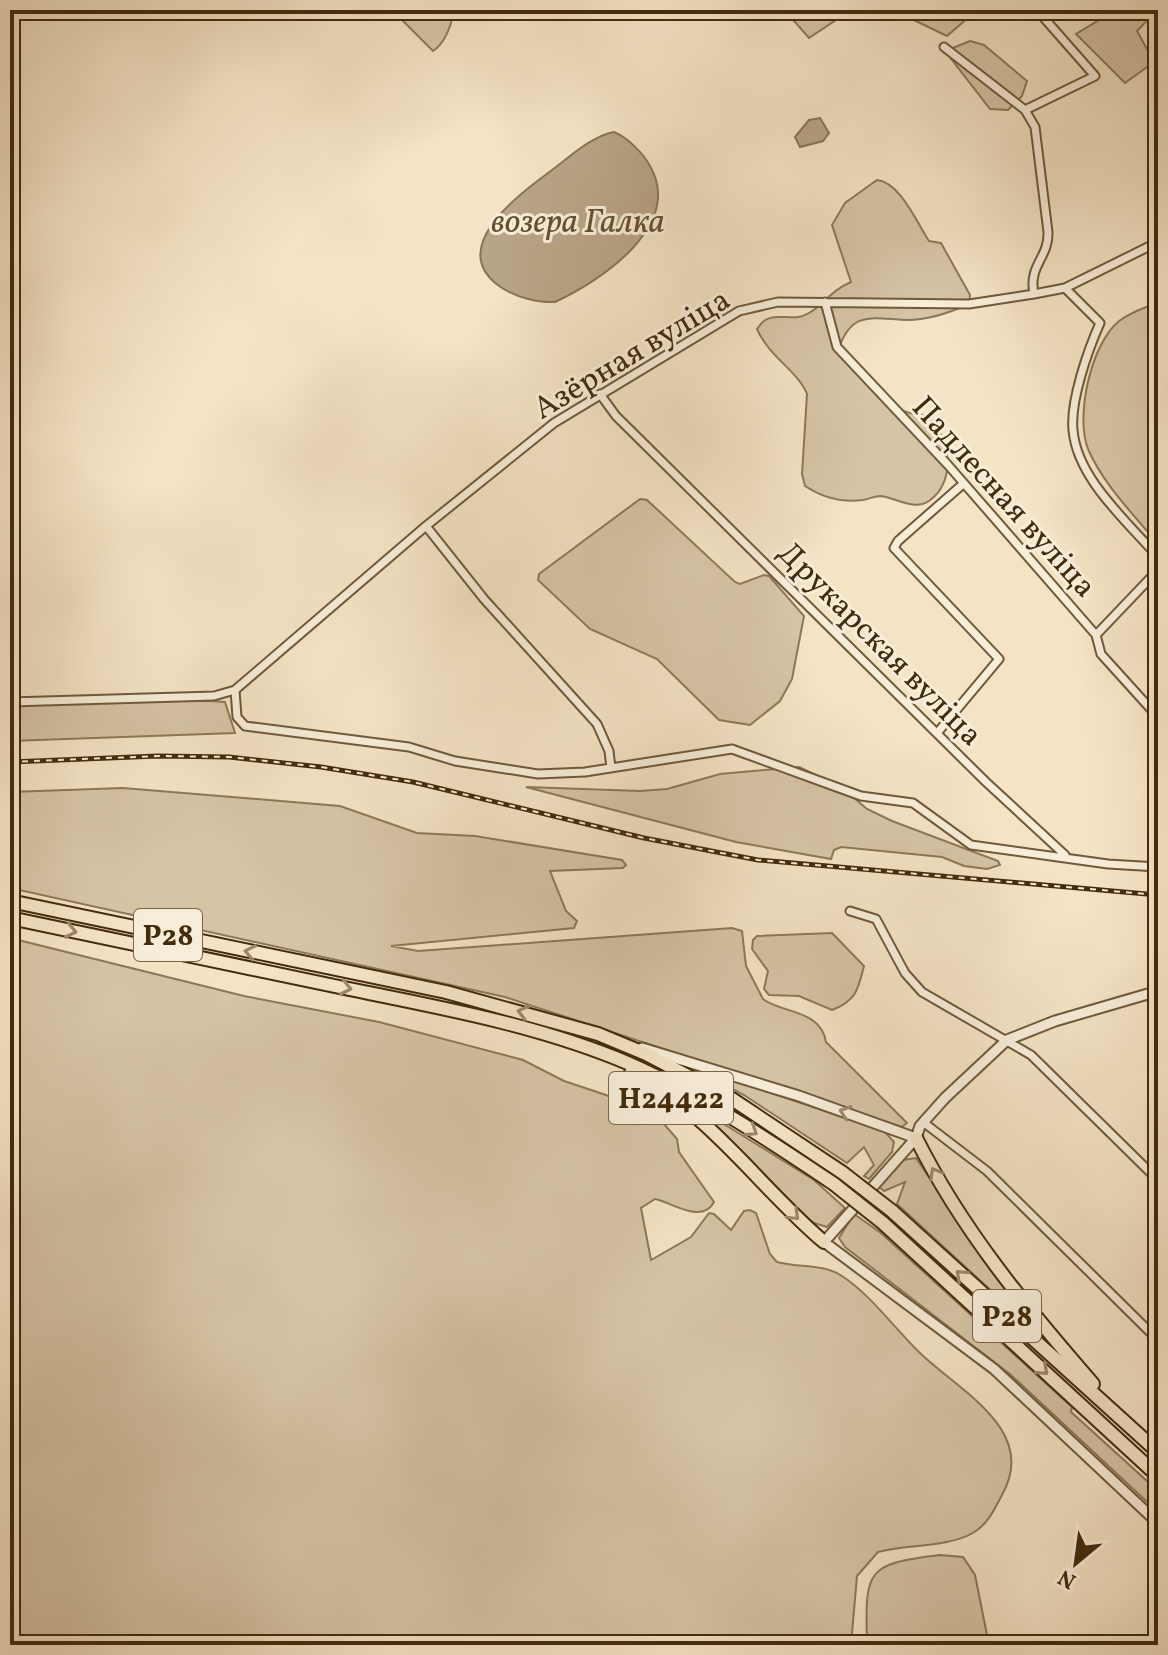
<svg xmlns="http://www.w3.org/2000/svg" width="1168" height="1655" font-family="Vollkorn,serif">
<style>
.green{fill:#d6c4a6;stroke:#8c7859;stroke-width:2}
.water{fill:#b8a486;stroke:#897455;stroke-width:2}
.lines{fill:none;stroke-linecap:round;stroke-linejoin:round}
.minor-casing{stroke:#6f593a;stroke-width:11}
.tertiary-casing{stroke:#6f593a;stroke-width:13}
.trunk-casing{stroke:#432b0c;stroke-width:16}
.minor{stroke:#f8edd9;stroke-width:7}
.tertiary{stroke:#f8edd9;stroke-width:9}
.trunk{stroke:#f4e3c5;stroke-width:12}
.rail-casing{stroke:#432b0c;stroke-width:5}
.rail{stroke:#f8edd9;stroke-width:2;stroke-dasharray:6;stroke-linecap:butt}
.trunk-bridge-casing{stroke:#432b0c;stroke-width:16;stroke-linecap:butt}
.trunk-bridge{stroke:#f4e3c5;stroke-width:12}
.oneway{stroke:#9c8768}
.oneway2{stroke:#9e8c72}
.labels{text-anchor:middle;stroke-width:6;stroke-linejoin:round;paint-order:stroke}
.shield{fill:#f8edd9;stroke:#79654a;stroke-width:2}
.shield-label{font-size:30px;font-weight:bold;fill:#432b0c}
.street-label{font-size:32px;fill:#432b0c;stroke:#f8edd9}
.water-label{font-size:34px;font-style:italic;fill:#664f31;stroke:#f8edd9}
</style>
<rect width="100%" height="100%" fill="#f4e3c5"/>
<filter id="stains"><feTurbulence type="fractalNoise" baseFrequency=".0025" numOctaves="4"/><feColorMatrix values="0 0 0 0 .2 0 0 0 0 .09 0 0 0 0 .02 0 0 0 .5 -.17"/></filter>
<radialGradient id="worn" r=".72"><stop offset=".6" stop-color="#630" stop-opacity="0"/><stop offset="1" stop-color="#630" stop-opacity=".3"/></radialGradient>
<path class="green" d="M392,10H453C453,24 444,44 433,51Z
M748,10H851L809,38L788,14L763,18Z
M893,10H977L947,36Z
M1105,10H1157L1137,31L1154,62L1125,83L1076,34L1099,20Z
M970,41L984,45L1027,81L1022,96L1008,110L990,109L945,51Z
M877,180C900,182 917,223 929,241L941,243L970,295L969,304C949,313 929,320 907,320C875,319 852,309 839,348C862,375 887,416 925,415C950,433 958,481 929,501C914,511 896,498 881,496C875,496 869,499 863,500C841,503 823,498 805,486L802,474L807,394C798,371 769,357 757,329C771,306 790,325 809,313C826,303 830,291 851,282L832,225L845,203Z
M1158,303V544C1134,515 1103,484 1088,449C1075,416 1091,344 1119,321C1130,313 1145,307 1158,303Z
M640,499L647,500L735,582L740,584L764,575L769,576L804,616L792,679L780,701L750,725L719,720L657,659L590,629L538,580L539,574Z
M141,696L225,702L235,733L10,741V702Z
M799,767L841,787L867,809L892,821L998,861L1000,865L987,869L964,866L942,857L841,847L834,850L831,859L736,842L526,787L640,791L667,789L720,774Z
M123,788L340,806L417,833L475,836L622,860L626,865L623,868L550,871L566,911L577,921L574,928L391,946L418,951L732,928L742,931L746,966L763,999C780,1013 821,1009 826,1042L907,1123L902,1127L505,997L10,888V792Z
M832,933L864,966C858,990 856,1001 832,1010L799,996L769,995L764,989L768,971L752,949L753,940L757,936Z
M10,938L244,996L379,1022L523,1060L564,1081L606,1095L646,1118L658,1117L677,1139L679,1152L714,1202C702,1225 671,1202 655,1199L641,1208L651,1260L691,1237L709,1213L714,1214L731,1230L744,1211L750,1210L756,1213L770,1254L777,1262C798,1268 823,1263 842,1276C871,1295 895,1329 920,1353C959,1391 1039,1430 1002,1495C994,1510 988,1524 973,1533C946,1548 907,1544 878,1552L857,1576L851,1645H10Z
M688,1065L884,1131L894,1142L892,1152L869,1179L864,1176L874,1165L864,1147L847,1163L744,1095Z
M674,1093L814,1180L845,1208L827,1227L811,1222Z
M916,1158L998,1279L1049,1344L897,1204L905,1182L884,1191L878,1186L903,1160Z
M854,1214L881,1233L1072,1407L1071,1412L1158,1491V1508L1146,1501L1011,1375L845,1247L839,1238Z
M940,1555L963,1557L975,1575L989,1645H867C865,1570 865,1564 940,1555Z"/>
<path class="water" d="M820,118L829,133L823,141L800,147L795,137L809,120Z
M614,132C628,138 643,153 650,166C684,225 601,281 555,302C537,303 517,297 502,288C441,248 525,190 556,167C573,154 593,136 614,132Z"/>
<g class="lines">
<g class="minor-casing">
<path id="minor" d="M944,47L1025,110
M1065,288L1100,323C1088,350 1070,401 1073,430C1077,479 1128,522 1158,557
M1034,294C1028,265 1049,258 1048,232L1035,127L1025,110L1095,76L1037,10
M825,302L837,347L948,465L1096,635L1101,654L1158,717
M600,394L616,416L986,782L1065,855
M426,526L484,599L597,724L609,751L611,768
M1096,635L1158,570
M235,690L237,717L245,726L409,747L455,761L538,774L585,772L732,749L861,796L913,803L971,845L1108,864L1158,867
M10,702L214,696L235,690L426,526L554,423L739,311L778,302L969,304L1034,294L1065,288L1158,242
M938,732L999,659L894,548L898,541L963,484
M850,911L876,919L905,973L922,992L1031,1055L1158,1180
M923,1122L987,1171L1158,1340"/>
</g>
<g class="tertiary-casing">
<path id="tertiary" d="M1158,991L1055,1021L1007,1040L945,1098L920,1126L916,1138L824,1242L994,1369L1158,1523
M642,1048L799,1096L916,1138"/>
</g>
<g class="trunk-casing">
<path id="trunk" d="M10,901L446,992L598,1034L646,1054L732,1099L843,1173
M10,918C123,941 236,965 349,989C443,1008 541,1026 630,1064C702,1096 769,1140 834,1184
M631,1073C709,1111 759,1187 824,1242
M916,1138C962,1230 1026,1307 1093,1384
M892,1211L1158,1452
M883,1223L1158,1476"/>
</g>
<use href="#minor" class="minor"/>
<use href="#tertiary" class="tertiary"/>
<use href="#trunk" class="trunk"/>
<g class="rail-casing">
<path id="rail" d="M10,762L158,756L229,757L321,767L413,782L644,838L758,860L1158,895"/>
</g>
<use href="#rail" class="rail"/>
<g class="trunk-bridge-casing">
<path id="trunk-bridge" d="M843,1173L892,1211
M834,1184L883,1223"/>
</g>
<use href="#trunk-bridge" class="trunk-bridge"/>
</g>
<defs><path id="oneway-chevron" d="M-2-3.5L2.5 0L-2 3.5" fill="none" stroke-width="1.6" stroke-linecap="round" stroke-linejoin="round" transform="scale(2)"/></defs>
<g class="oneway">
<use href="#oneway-chevron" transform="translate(71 931) rotate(12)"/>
<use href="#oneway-chevron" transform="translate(250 952) rotate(-169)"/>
<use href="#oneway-chevron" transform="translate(346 988) rotate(12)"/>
<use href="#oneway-chevron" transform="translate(523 1012) rotate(-165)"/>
<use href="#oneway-chevron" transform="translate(752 1131) rotate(33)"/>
<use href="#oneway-chevron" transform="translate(935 1173) rotate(-119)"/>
<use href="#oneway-chevron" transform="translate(794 1215) rotate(44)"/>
<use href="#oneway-chevron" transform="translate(961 1275) rotate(-137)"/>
<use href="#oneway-chevron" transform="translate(1043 1370) rotate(42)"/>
</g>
<use class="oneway2" href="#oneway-chevron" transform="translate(845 1112) rotate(-161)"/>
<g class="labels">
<g class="shield">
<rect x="134" y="909" width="68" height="52" rx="6"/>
<rect x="609" y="1072" width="124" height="52" rx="6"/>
<rect x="973" y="1290" width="68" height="52" rx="6"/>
</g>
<g class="shield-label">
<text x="168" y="945">Р28</text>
<text x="671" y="1108">Н24422</text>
<text x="1007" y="1326">Р28</text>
</g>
<g class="street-label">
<text transform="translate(631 353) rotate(-31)" y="11">Азёрная вуліца</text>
<text transform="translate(1005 496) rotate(48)" y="11">Падлесная вуліца</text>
<text transform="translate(881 643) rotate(45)" y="11">Друкарская вуліца</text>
</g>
<g class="water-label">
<text x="578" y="232">возера Галка</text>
</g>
</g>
<rect width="1168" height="1655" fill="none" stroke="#f4e3c5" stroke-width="40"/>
<rect x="12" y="12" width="1144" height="1631" fill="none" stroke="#432b0c" stroke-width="4"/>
<rect x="20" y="20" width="1128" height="1615" fill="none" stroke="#432b0c" stroke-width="2"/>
<g transform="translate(1076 1563) rotate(209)" stroke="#f8edd9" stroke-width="6" paint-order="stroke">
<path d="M0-6L14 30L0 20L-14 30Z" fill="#432b0c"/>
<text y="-12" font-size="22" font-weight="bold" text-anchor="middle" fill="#432b0c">N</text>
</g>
<rect width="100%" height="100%" filter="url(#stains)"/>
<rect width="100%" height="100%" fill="url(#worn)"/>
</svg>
